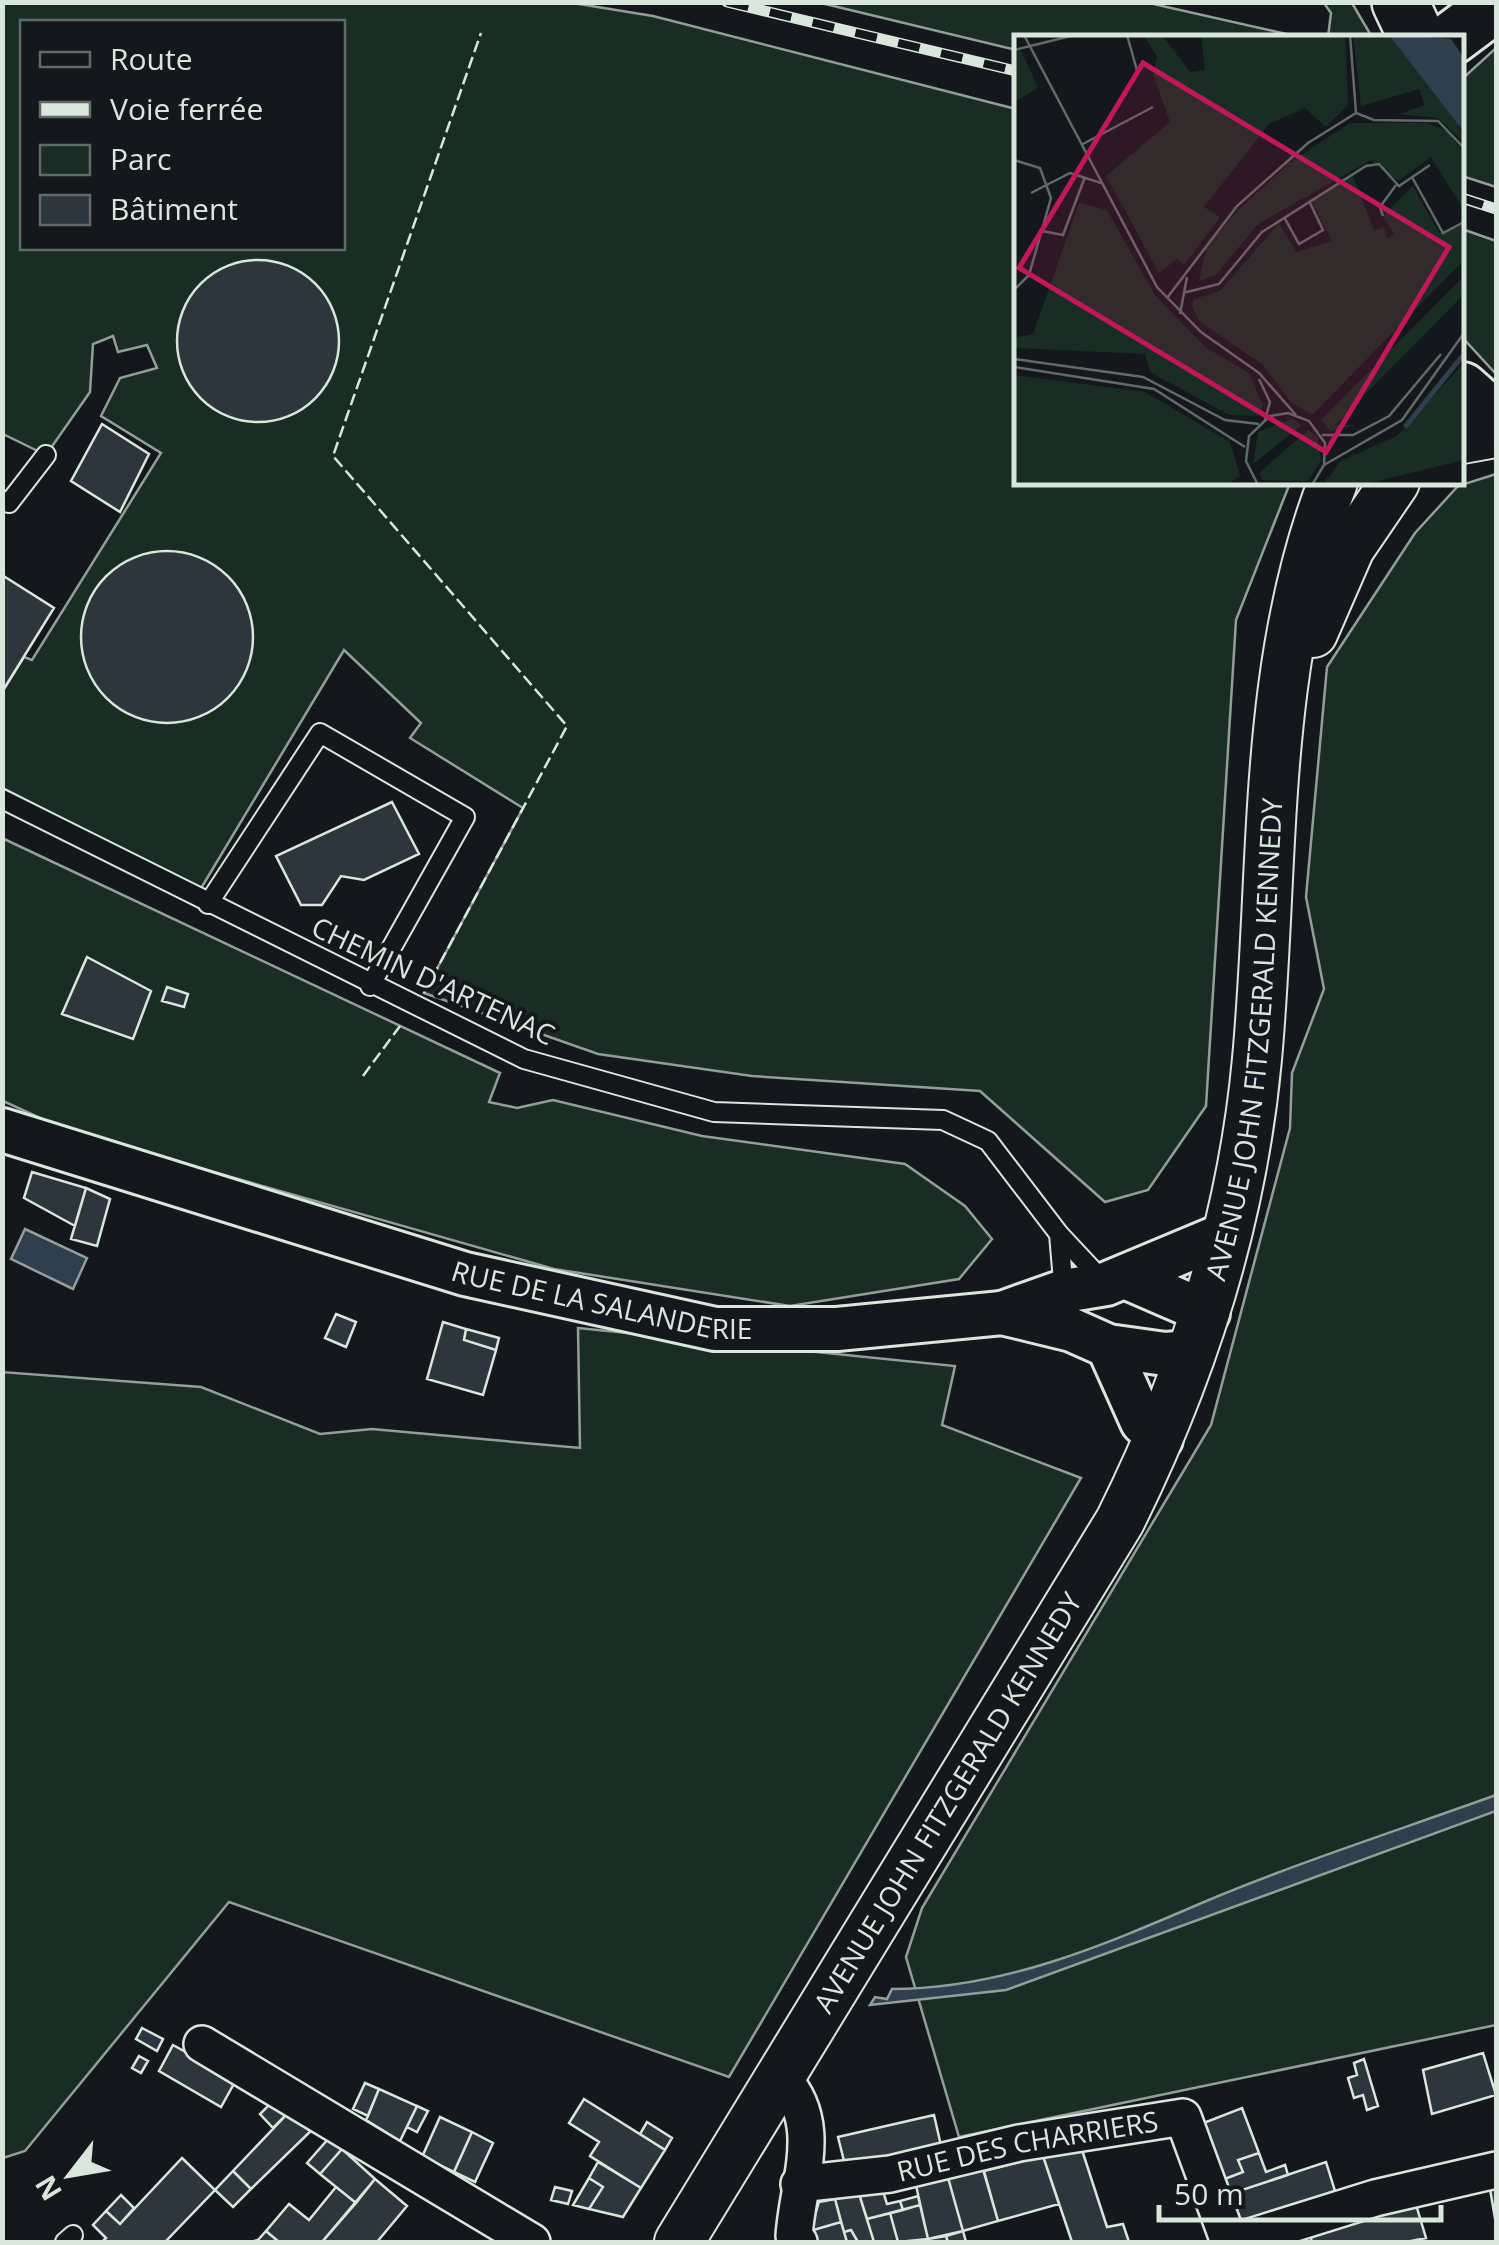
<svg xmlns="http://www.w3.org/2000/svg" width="1499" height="2245" font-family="'Open Sans',sans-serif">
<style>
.green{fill:#1a2d24;stroke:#939e99;stroke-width:2.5;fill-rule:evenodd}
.water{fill:#2f3f4d;stroke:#939e99;stroke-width:2.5}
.building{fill:#2c363c;stroke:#d8e6dc;stroke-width:2.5}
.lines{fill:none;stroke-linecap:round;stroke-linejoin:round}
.service-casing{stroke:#d8e6dc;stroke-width:22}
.minor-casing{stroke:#d8e6dc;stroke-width:40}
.tertiary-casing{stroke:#d8e6dc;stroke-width:48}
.secondary-casing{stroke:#d8e6dc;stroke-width:52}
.primary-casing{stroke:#d8e6dc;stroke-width:58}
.trunk-casing{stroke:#d8e6dc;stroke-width:60}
.service{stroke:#14181c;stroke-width:18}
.minor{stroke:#14181c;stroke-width:35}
.tertiary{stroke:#14181c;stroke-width:42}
.secondary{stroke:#14181c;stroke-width:48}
.primary{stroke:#14181c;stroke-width:52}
.trunk{stroke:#14181c;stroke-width:55}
.rail-casing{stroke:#d8e6dc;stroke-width:11}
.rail{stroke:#14181c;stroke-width:8;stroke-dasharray:22;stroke-linecap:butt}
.fence{stroke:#d8e6dc;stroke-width:2.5;stroke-dasharray:12 5;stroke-linecap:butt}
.labels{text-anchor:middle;stroke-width:8;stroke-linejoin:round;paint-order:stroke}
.street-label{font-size:28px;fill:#d8e6dc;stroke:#14181c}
.inset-river{fill:none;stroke:#2f3f4d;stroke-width:5}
.inset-road{fill:none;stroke:#626a69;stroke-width:2.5}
.view{fill:#c2185b;fill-opacity:0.15;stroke:#c2185b;stroke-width:5}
.inset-edge{fill:none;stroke:#d8e6dc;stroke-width:5}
</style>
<rect width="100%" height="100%" fill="#14181c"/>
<path class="green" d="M3,3H573L653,16L1016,109V482L1290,483L1236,620L1206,1106L1148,1190L1105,1202L980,1091L752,1076L598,1054L424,993L523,808L410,738L421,723L344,650L200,890L3,788L2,692L24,657L32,660L161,453L101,416L120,378L157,368L147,345L118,352L113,336L93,344L90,392L46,455L3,434ZM22,22H342V248H22Z
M821,3H1149L1300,37L1016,38V50Z
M1324,3H1352L1372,37H1328L1331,13Z
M1496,48V187L1462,176V79Z
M1462,229L1496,241V374L1462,337Z
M1496,474V2025L959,2137L906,1957L922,1908L1211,1425L1290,1128L1292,1073L1324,989L1306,897L1327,667L1415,533L1458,486Z
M2,838L500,1073L489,1102L517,1108L553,1100L702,1136L905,1164L965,1206L992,1239L959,1279L790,1306L554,1269L66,1130L3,1101Z
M578,1328L955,1366L942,1425L1081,1478L729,2077L229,1902L25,2151L3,2158L2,1372L201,1387L320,1434L372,1429L580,1448Z"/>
<path class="water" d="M25,1229L87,1258L73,1289L11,1259Z
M1496,1795V1811L1006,1990L870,2005L875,1997L887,1999L892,1989C1003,1989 1104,1945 1204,1902C1299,1862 1399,1830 1496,1795Z"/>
<path class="building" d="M177 341a81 81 0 1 1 162 0a81 81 0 1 1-162 0Z
M102,424L149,454L120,512L71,481Z
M81 637a86 86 0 1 1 172 0a86 86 0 1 1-172 0Z
M2,575L54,608L2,692Z
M392,802L419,854L364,880L341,876L322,905H301L276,856Z
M87,957L151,991L133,1039L62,1014Z
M167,987L188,994L184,1007L162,1001Z
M32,1172L86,1188L75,1226L24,1198Z
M86,1188L110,1199L97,1246L71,1239Z
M336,1314L356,1322L346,1347L325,1338Z
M443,1322L466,1329L464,1340L496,1350L483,1395L427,1379Z
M466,1329L499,1338L496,1350L464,1340Z
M142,2028L163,2039L157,2051L136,2039Z
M173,2045L236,2080L221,2107L159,2071Z
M1483,2053L1496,2095L1432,2114L1423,2070Z
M139,2056L148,2061L141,2073L132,2068Z
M1364,2059L1378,2106L1367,2110L1363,2095L1354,2098L1348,2078L1357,2075L1354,2063Z
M365,2083L379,2089L368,2116L353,2109Z
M379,2089L417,2106L400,2141L366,2120Z
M584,2099L665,2150L641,2188L590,2156L599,2142L569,2123Z
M273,2101L290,2111L273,2128L260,2114Z
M417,2106L428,2111L417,2132L407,2127Z
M1242,2108L1259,2153L1238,2160L1243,2172L1222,2180L1201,2124Z
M290,2111L316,2126L251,2189L233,2171Z
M934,2115L942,2150L846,2169L838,2137Z
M440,2117L472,2132L454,2172L422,2157Z
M647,2122L672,2138L665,2150L640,2134Z
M472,2132L493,2143L475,2182L454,2172Z
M329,2138L342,2149L320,2174L307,2163Z
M1081,2147L1107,2227L1123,2224L1129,2242H1072L1043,2156Z
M342,2149L375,2179L356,2203L320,2174Z
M1259,2153L1266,2172L1285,2165L1288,2175L1227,2195L1222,2180L1243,2172L1238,2160Z
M1043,2156L1059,2204L998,2221L984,2171Z
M182,2158L215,2190L165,2242H102L106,2238L93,2225L106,2211L120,2224Z
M598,2162L641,2188L623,2217L589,2209L603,2187L589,2178Z
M1326,2162L1335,2191L1239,2225L1227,2195Z
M982,2166L998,2221L963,2231L947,2174Z
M233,2171L251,2189L233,2207L215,2190Z
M947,2174L963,2231L928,2239L915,2181Z
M589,2178L603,2187L589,2209L573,2205Z
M375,2179L407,2206L377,2242H322Z
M336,2187L356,2203L322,2242H279L266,2231L289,2204L309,2220Z
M555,2187L572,2191L568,2204L551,2200Z
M882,2188L887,2204L900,2201L903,2210L867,2219L859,2194Z
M1496,2188V2224L1490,2189Z
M859,2194L874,2242H858L851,2230L844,2232L835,2199Z
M121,2195L134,2208L120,2224L106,2211Z
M918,2196L920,2205L903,2210L900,2201Z
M1414,2198L1426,2238L1406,2242H1312L1308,2228Z
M835,2199L841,2222L810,2231L819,2202Z
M920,2205L928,2239L898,2242L890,2213Z
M890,2213L898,2242H874L867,2219Z
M841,2222L847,2242H816L810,2231Z
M851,2230L858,2242H847L844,2232Z
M266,2231L279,2242H251L258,2240Z
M963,2231L966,2242H948L946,2236Z
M946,2236L948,2242H916L928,2239Z"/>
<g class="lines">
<g class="service-casing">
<path id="service" d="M2,501L9,503L46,455
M2,799L524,1059L714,1112L943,1120L988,1141L1059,1234L1103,1281
M208,904L320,733L465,817L370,986
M1059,1234L1064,1293
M65,2242L73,2235"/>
</g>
<g class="minor-casing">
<g id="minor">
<path d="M202,2044L532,2242"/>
<path d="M782,2078C825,2124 798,2179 794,2236L799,2242"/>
<path id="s1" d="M799,2184L890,2174L1019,2143L1183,2117L1229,2242"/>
<path d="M1234,2242L1375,2198L1496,2170"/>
</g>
</g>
<g class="tertiary-casing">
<g id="tertiary">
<path id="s2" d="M2,1130L465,1274L715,1329H837L1002,1313L1072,1330L1108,1346L1165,1354L1191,1352"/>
<path d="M1125,1277L1208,1313"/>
<path d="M1002,1313L1064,1291L1106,1284L1228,1233"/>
<path d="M1108,1346L1142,1422L1161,1439"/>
</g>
</g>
<g class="secondary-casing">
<g id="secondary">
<path d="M1462,439L1496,433"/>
<path d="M1313,633L1350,548L1395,482"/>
<path id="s3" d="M679,2242L1120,1521C1192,1376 1242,1222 1257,1059C1275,866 1261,666 1333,482"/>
</g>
</g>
<g class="primary-casing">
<path id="primary" d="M1452,38L1496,5
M1462,389L1496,419"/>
</g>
<g class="trunk-casing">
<path id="trunk" d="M1400,2L1417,38"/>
</g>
<use href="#service" class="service"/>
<use href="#minor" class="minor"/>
<use href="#tertiary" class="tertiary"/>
<use href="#secondary" class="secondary"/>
<use href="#primary" class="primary"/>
<use href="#trunk" class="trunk"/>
<g class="rail-casing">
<path id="rail" d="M727,2L1016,71
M1462,198L1496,209"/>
</g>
<use href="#rail" class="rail"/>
<path class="fence" d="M424,993L567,726L333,456L481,33
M363,1076L400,1026"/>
</g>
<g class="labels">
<g class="street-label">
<text transform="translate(433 981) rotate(25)" y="10">CHEMIN D'ARTENAC</text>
<text dy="10" stroke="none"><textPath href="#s3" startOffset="1348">AVENUE JOHN FITZGERALD KENNEDY</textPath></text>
<text dy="10" stroke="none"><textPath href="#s2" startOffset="625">RUE DE LA SALANDERIE</textPath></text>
<text dy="10" stroke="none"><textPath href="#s3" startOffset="515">AVENUE JOHN FITZGERALD KENNEDY</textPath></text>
<text dy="10" stroke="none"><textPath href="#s1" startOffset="232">RUE DES CHARRIERS</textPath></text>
</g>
</g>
<g transform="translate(1014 35)">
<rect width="450" height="450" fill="#14181c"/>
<path d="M130,0H148L176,37L191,35L187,0H331L334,70L312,92L291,73L255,89L190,172L206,182L170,230L163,224L145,238L92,141L156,87L139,39L143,22ZM339,0H375L443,86L450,107L424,83L386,79L411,70L405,54L347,71ZM7,15L24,53L0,67V16ZM336,88H413L433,96L450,119V175L417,122L384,146L357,125L244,189L202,240L185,246L192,213L216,183L275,128ZM339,141L360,196L370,192L373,203L380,200L369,181L399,151L425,198L450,189V225L298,380L277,367L249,330L185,286L178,271L180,264L206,256L265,188L282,217L318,206L297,166ZM65,168L93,175L141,260L191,312L235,338L249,371L244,381L215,380L136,337L131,319L0,313V303L19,299ZM450,241V259L321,390H343L316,396L307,385ZM450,328V425L347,450H309L326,426L383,401ZM0,340L131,357L216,407L226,441L213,450H0ZM278,384L288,390L239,429L244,397ZM294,395L303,401L307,425L294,446L248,445L245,438Z" fill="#1a2d24"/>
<path d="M375,0L437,4L450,23V97Z" fill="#2f3f4d"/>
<path class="inset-river" d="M391,392L450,319"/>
<path class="inset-road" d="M10,0L143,252L187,297L245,338L282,380M113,0L124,39M336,0L342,78M0,15L61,0M342,78L360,85L424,86L450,113M67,110L139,72M0,125L26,133L37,163L15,240L0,255M398,142L429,198L450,187M17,158L56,138L87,148M369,181L366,172L382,150M270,182L285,209L309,195L295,166M28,196L49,200L71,142M169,258L205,249L248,197L352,131L365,129L385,151L416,130M153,263L223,171L294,108L342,78M166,279L173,242M0,324L129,342L211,385L245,389M0,332L140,354L231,412M245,344L256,367L251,385M308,400H339L375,381L427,319M310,430L388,385L450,298M244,450L232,426L235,401L256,381L274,378L295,386L311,408L310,430L298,450"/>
<path class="view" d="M129,28L435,212L312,417L5,233Z"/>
<rect width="450" height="450" class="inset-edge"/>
</g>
<rect width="1499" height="2245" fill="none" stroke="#d8e6dc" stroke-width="10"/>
<rect x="20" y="20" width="325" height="230" fill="#14181c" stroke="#626a69" stroke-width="2.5"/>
<rect x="40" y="52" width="50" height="15" fill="#14181c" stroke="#626a69" stroke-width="2.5"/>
<text x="110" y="70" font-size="30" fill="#d8e6dc">Route</text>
<rect x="40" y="102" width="50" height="15" fill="#d8e6dc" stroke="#626a69" stroke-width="2.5"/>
<text x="110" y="120" font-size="30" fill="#d8e6dc">Voie ferrée</text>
<rect x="40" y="145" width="50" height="30" fill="#1a2d24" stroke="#626a69" stroke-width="2.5"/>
<text x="110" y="170" font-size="30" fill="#d8e6dc">Parc</text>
<rect x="40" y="195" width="50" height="30" fill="#2c363c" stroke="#626a69" stroke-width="2.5"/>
<text x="110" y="220" font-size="30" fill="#d8e6dc">Bâtiment</text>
<g transform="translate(70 2175) rotate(239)" stroke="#14181c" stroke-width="8" paint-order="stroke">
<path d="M0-8L18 38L0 25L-18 38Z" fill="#d8e6dc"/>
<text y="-15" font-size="28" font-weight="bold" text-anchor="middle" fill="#d8e6dc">N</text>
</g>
<path d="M1159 2205v15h282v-15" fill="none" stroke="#d8e6dc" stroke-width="5"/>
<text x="1174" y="2205" font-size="30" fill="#d8e6dc" stroke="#14181c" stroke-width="8" paint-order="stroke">50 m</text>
</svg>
